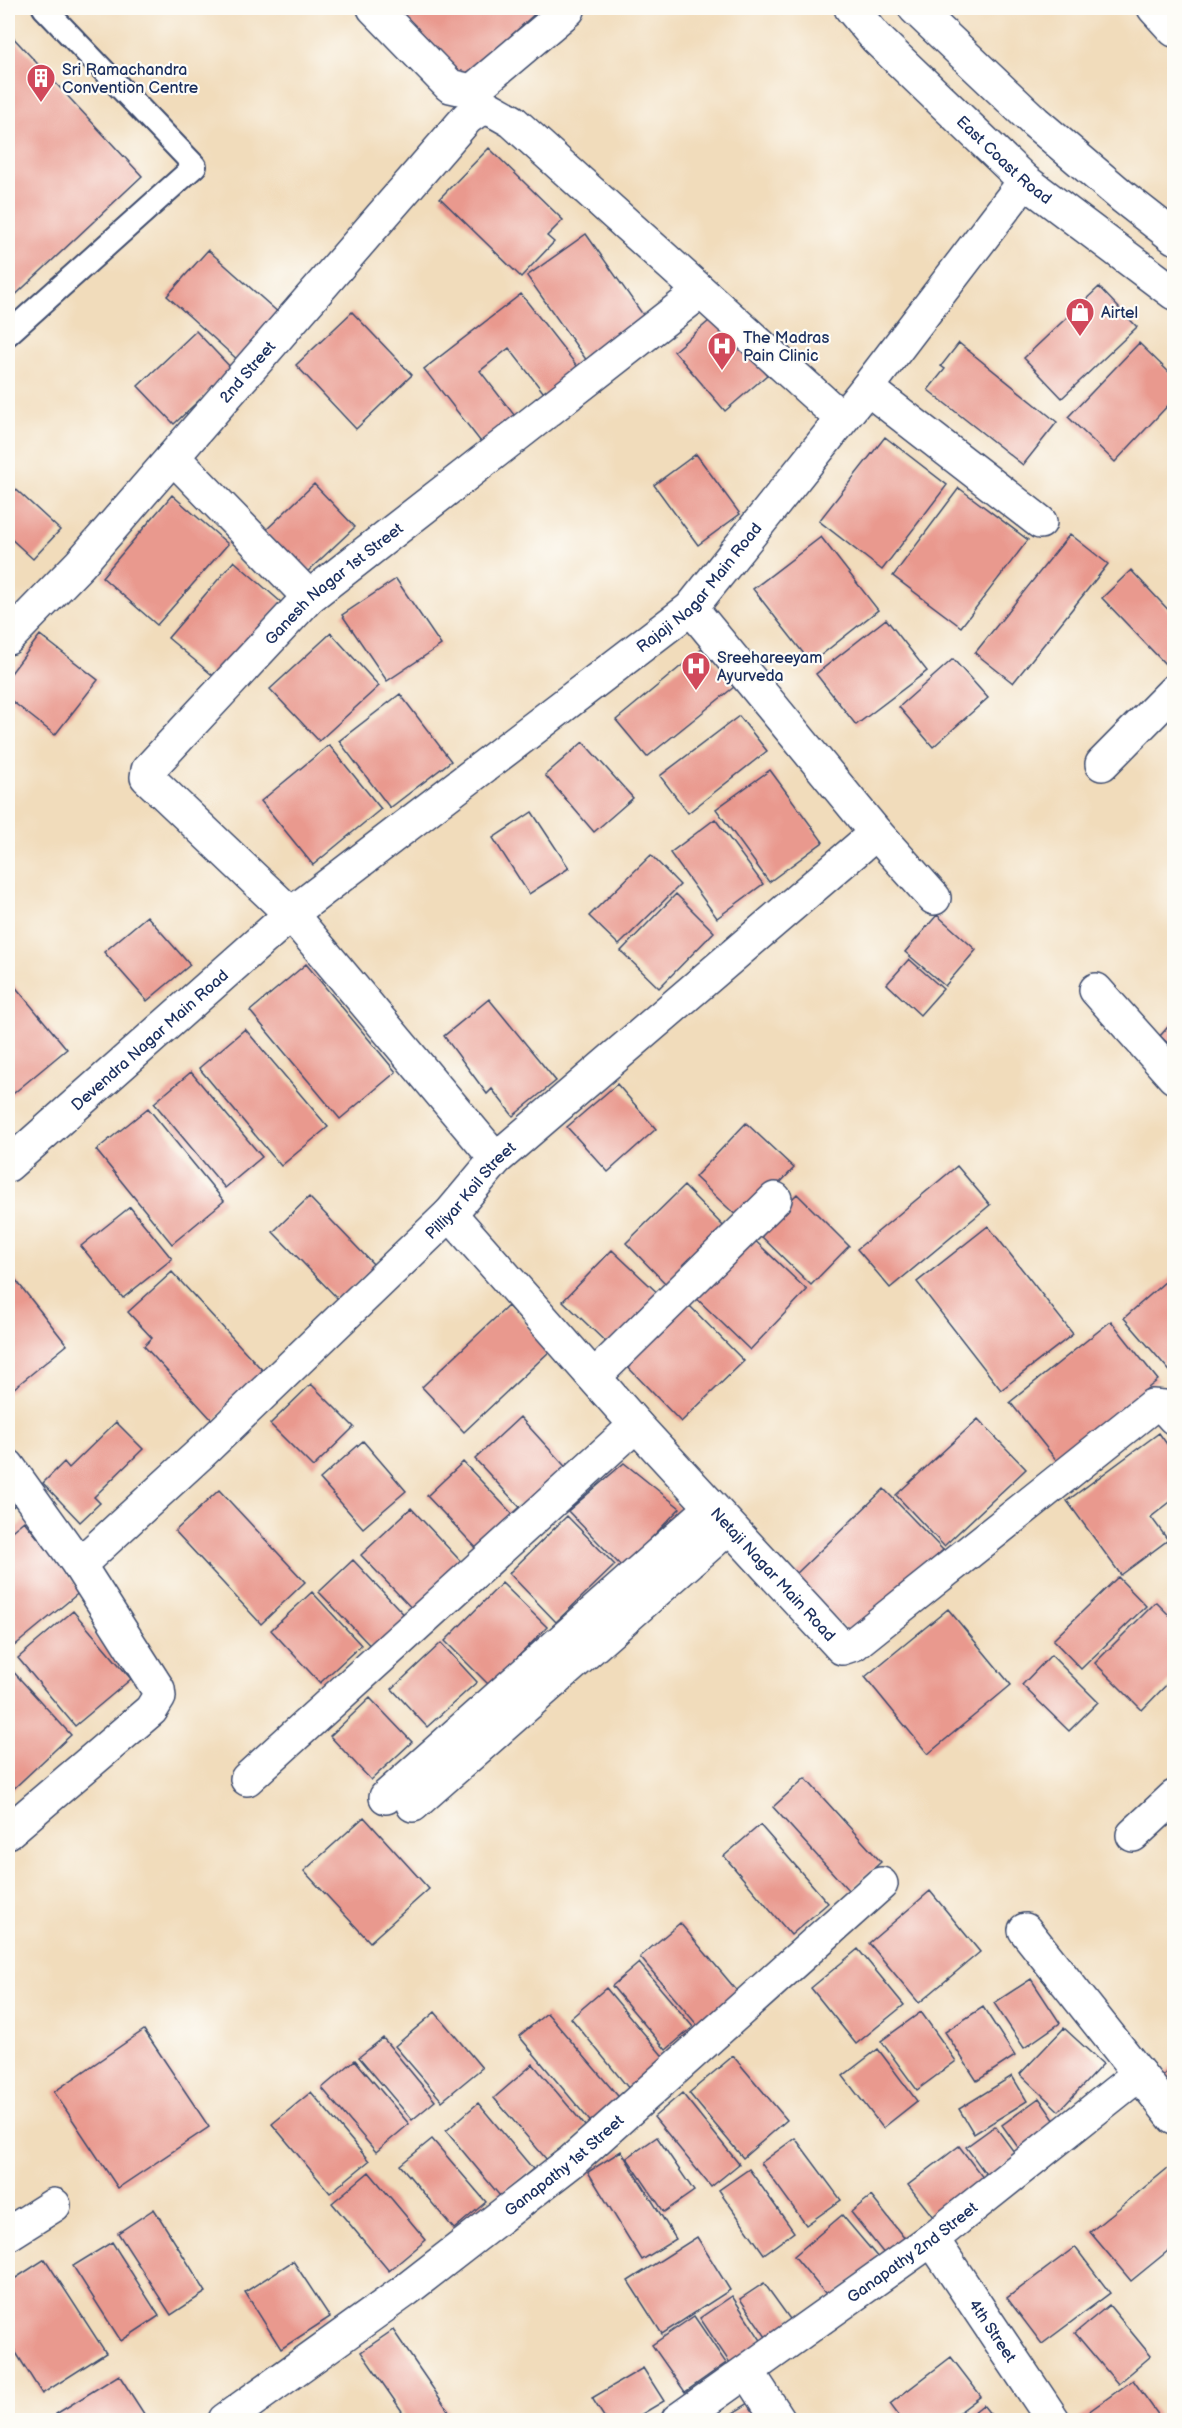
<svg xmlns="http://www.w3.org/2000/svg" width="1182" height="2428" font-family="'Balsamiq Sans',sans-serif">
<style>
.building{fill:#e9998e}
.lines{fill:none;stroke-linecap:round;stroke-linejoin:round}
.lane-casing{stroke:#3b496c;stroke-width:26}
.street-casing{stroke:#3b496c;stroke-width:36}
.primary-casing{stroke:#3b496c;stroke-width:36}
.lane{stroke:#fff;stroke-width:22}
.street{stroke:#fff;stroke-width:33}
.primary{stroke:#fff;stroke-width:33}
.labels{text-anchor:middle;stroke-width:4.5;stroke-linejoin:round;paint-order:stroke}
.poi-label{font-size:16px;fill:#1b2f5e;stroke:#fdfcf7;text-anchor:start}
.street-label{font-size:16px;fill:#1b2f5e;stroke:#fdfcf7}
</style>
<rect width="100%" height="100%" fill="#fdfcf7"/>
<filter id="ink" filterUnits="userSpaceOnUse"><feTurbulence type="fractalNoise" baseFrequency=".0167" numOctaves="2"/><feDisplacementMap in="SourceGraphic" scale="12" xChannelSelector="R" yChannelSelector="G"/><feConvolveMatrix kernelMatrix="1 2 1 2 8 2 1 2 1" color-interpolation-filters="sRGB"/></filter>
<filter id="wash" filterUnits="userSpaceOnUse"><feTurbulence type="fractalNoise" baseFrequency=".008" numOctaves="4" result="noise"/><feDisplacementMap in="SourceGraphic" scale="24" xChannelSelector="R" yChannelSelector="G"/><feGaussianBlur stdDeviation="1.35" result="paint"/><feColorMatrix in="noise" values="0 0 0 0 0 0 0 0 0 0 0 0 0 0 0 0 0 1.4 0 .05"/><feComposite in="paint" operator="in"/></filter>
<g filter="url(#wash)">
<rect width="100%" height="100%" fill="#f1dcbb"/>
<g id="blocks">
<path class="building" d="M392,8H541L461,82Z
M8,32L142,176L8,302Z
M489,148L563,220L547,236L554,242L521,277L440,198Z
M586,234L646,319L587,361L527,276Z
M208,250L280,314L239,361L167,296Z
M1099,287L1137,327L1062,398L1024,358Z
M521,294L581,371L547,397L509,348L480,371L518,420L484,446L424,369Z
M352,312L412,375L356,429L296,365Z
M716,315L767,375L725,411L674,351Z
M196,331L232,369L174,424L138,386Z
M959,343L1057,422L1023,465L928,390L945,369L941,366Z
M1139,343L1174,377V399L1115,462L1068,417Z
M885,437L947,485L882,570L819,521Z
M696,454L740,514L698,545L654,485Z
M8,482L60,530L33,559L8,536Z
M314,484L355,527L305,574L264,532Z
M959,488L1028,540L961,627L893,576Z
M172,495L228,544L157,625L102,577Z
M1070,534L1108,564L1013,683L975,653Z
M821,537L878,610L811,663L753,589Z
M234,561L282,603L217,679L168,638Z
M1131,570L1174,616V662L1169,668L1102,598Z
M396,579L441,645L387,681L342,615Z
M886,619L927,671L856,725L816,674Z
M331,633L379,686L319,741L270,689Z
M40,635L98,680L55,735L8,698V677Z
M703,648L734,687L647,757L616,720Z
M953,659L988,698L933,747L899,707Z
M400,694L451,761L390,808L339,741Z
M739,716L767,751L688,813L660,776Z
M583,742L633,798L594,832L545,775Z
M329,745L381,809L313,865L261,801Z
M770,770L823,842L769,882L716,809Z
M532,812L569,868L529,894L493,838Z
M715,819L763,884L717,918L670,853Z
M651,855L680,885L619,945L589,916Z
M676,894L714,932L659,988L621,951Z
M937,915L976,950L945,986L905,952Z
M147,916L190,965L147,1001L104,952Z
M909,959L943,989L920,1015L887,984Z
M306,964L396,1072L340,1119L250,1011Z
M8,978L67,1049L8,1098Z
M489,999L556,1081L513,1116L492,1089L487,1094L444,1036Z
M1174,1020V1049L1160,1036Z
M245,1029L328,1127L281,1166L199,1068Z
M191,1072L262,1157L225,1188L154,1103Z
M617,1084L656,1129L608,1172L567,1127Z
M148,1108L224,1201L172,1244L96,1150Z
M746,1123L794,1168L743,1222L695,1177Z
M957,1166L990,1205L890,1288L857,1249Z
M684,1186L729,1232L670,1288L626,1243Z
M797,1194L849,1246L811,1285L758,1233Z
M309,1197L375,1266L339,1300L273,1232Z
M130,1207L172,1259L123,1298L81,1246Z
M988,1226L1073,1334L1001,1390L917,1282Z
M748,1234L807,1290L750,1350L691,1293Z
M612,1250L663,1298L614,1350L563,1301Z
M8,1270L67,1345L8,1393Z
M172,1272L265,1373L213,1421L144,1346L152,1338L128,1312Z
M1174,1274V1376L1124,1318Z
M683,1299L744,1361L681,1422L621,1360Z
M508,1306L550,1351L464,1432L422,1387Z
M1111,1321L1158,1380L1057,1461L1010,1402Z
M311,1384L354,1427L313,1467L270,1424Z
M520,1417L572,1474L528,1516L475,1459Z
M978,1419L1026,1469L944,1546L896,1495Z
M116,1422L143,1449L94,1497L100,1503L80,1522L43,1483L64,1462L69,1468Z
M1159,1433L1174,1454V1499L1151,1517L1168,1540L1121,1575L1067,1501Z
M363,1441L406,1491L363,1528L320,1479Z
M463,1462L518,1520L482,1554L427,1496Z
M624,1463L680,1508L623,1568L568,1511Z
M884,1489L943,1550L853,1637L794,1576Z
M219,1490L305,1582L261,1624L175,1531Z
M8,1494L15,1505L8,1510Z
M411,1508L467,1568L418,1615L361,1555Z
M567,1516L615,1565L556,1622L509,1573Z
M24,1521L81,1591L13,1647L8,1640V1534Z
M353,1560L412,1623L379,1655L319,1592Z
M1118,1577L1146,1606L1081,1669L1053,1640Z
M502,1583L547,1627L490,1686L445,1641Z
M312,1592L361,1645L320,1683L271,1630Z
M1156,1602L1174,1620V1677L1142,1710L1095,1663Z
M948,1609L1011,1685L928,1754L865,1677Z
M73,1611L131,1679L75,1726L18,1658Z
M441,1643L477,1682L427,1727L392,1689Z
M1051,1655L1098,1702L1069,1731L1022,1685Z
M9,1667L71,1735L8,1794V1669Z
M370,1698L412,1742L371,1780L330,1736Z
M805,1778L881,1862L849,1891L773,1807Z
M364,1817L429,1889L370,1942L304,1871Z
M760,1825L828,1903L791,1935L724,1856Z
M930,1891L980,1952L919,2003L869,1943Z
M680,1923L738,1992L698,2026L640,1957Z
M858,1949L904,2005L856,2044L811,1988Z
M639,1963L693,2027L666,2050L612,1986Z
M1031,1979L1060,2023L1024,2048L994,2003Z
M606,1988L666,2060L630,2090L571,2018Z
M983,2007L1015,2056L977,2081L945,2032Z
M435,2012L482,2068L442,2101L395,2046Z
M921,2012L956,2061L917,2090L881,2041Z
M547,2013L623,2102L594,2126L519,2036Z
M1064,2028L1103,2064L1059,2111L1020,2074Z
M144,2030L209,2127L118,2188L54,2092Z
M383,2038L435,2101L412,2120L359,2057Z
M878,2049L917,2101L883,2128L843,2076Z
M733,2056L787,2120L743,2158L689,2093Z
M355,2060L409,2124L376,2152L322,2088Z
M533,2064L586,2127L547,2160L494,2098Z
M1174,2064V2103L1155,2084Z
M1012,2076L1027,2101L974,2134L959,2109Z
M311,2092L369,2161L330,2193L272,2124Z
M682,2093L739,2164L711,2187L654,2117Z
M1039,2098L1059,2127L1022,2153L1002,2125Z
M478,2103L533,2169L500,2196L446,2131Z
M995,2126L1017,2156L988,2177L966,2147Z
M657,2137L694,2191L664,2212L627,2158Z
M795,2138L841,2200L806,2225L761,2163Z
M432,2139L486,2202L454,2229L400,2165Z
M959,2146L984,2179L933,2217L908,2185Z
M621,2151L676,2239L642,2260L588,2172Z
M1174,2163V2246L1131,2281L1090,2232Z
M749,2169L794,2232L764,2254L719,2190Z
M369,2172L426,2240L389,2271L332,2203Z
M871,2196L905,2239L885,2255L851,2212Z
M154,2209L206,2292L171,2315L118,2233Z
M842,2215L879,2259L830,2299L794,2256Z
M697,2237L730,2290L662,2334L628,2281Z
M112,2242L159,2316L121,2341L73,2266Z
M1075,2247L1110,2293L1042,2344L1007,2298Z
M45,2259L106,2353L42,2394L8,2340V2283Z
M293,2261L330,2317L281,2349L245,2292Z
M764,2283L795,2326L770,2343L740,2299Z
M732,2296L770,2354L738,2375L700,2318Z
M1109,2305L1151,2356L1118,2384L1075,2333Z
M694,2316L726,2363L685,2392L652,2345Z
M393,2330L452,2416L446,2420H408L361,2352Z
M951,2357L981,2396L949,2420H902L890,2404Z
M643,2368L664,2401L632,2420H606L592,2398Z
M119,2375L148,2420H60L56,2414Z
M1133,2380L1162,2420H1077Z
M755,2399V2420H722Z
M983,2405L995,2420H964Z"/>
</g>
</g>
<g filter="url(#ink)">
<use href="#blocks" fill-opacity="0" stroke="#3b496c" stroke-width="1.5"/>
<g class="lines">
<g class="lane-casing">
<path id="lane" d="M8,334L195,166L44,8"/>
</g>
<g class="street-casing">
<g id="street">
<path d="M374,8L450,86L472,91L568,10L566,8"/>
<path d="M1154,8L1174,30"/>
<path d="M867,388L1040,522"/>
<path d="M173,457L309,597"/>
<path d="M691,608L876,833L934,898"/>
<path id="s1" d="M8,638L80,564L467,118L477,111L489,108L512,121L841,418"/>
<path d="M1102,764L1174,691"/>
<path d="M1096,990L1174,1077"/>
<path id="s2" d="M496,1159L291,914L147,777L148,770L309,597L700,292"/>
<path id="s3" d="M8,1165L291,914L691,608L867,388L1025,181"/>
<path id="s4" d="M450,1214L636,1425L842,1648L854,1644L1152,1406L1164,1407L1174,1418"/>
<path d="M594,1377L775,1199"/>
<path d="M8,1466L79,1565L158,1689L159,1697L151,1710L8,1832"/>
<path id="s5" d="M79,1565L201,1453L450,1214L496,1159L876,833"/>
<path d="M247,1779L636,1425"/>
<path d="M386,1797L711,1508"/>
<path d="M413,1805L729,1527"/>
<path d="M1133,1835L1174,1797"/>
<path d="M1025,1930L1174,2118"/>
<path d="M8,2234L54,2205"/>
<path id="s6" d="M932,2239L1053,2420"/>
<path d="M748,2372L779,2420"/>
<path id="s7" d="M225,2420L406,2290L572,2161L881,1884"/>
<path id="s8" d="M678,2420L932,2239L1139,2074"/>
</g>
</g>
<g class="primary-casing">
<g id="primary">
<path id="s9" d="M851,8L876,38L1025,181L1174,293"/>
<path d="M915,8L1035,122L1123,197L1174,237"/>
</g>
</g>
<use href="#lane" class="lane"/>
<use href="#street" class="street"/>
<use href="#primary" class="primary"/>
</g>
</g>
<defs>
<g id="building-pin" transform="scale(1.5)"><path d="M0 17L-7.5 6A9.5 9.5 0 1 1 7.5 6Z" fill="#d1495b" stroke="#fdfcf7"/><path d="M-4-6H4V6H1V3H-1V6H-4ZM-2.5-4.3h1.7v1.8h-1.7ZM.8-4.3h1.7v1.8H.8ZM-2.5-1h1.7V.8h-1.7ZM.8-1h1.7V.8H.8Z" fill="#fff"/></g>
<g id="shop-pin" transform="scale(1.5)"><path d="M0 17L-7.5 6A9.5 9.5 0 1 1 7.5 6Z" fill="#d1495b" stroke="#fdfcf7"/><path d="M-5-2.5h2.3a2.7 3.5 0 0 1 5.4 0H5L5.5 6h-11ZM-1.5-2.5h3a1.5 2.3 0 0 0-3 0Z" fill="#fff"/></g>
<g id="hospital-pin" transform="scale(1.5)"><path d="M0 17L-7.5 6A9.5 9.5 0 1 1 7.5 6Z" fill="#d1495b" stroke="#fdfcf7"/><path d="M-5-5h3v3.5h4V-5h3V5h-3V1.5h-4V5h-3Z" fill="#fff"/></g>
</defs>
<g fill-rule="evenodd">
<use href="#building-pin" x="41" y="78"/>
<use href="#shop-pin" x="1080" y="312"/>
<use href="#hospital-pin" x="722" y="346"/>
<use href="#hospital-pin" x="696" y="666"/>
</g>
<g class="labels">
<g class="poi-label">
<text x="62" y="75">Sri Ramachandra<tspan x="62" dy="18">Convention Centre</tspan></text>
<text x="1101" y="318">Airtel</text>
<text x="743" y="343">The Madras<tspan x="743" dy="18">Pain Clinic</tspan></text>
<text x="717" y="663">Sreehareeyam<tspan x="717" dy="18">Ayurveda</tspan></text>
</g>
<g class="street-label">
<text dy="6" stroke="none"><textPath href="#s9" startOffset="216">East Coast Road</textPath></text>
<text dy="6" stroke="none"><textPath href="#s1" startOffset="358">2nd Street</textPath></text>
<text dy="6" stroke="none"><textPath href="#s2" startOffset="789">Ganesh Nagar 1st Street</textPath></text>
<text dy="6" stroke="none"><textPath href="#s3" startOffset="902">Rajaji Nagar Main Road</textPath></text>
<text dy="6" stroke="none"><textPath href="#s3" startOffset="189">Devendra Nagar Main Road</textPath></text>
<text dy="6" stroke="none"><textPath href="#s5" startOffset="542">Pilliyar Koil Street</textPath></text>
<text dy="6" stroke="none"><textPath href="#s4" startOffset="484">Netaji Nagar Main Road</textPath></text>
<text dy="6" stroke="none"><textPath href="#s7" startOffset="424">Ganapathy 1st Street</textPath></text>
<text dy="6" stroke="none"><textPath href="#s8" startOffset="288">Ganapathy 2nd Street</textPath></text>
<text dy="6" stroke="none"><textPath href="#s6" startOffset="110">4th Street</textPath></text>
</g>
</g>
<rect width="1182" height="2428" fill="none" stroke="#fdfcf7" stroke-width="30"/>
</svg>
